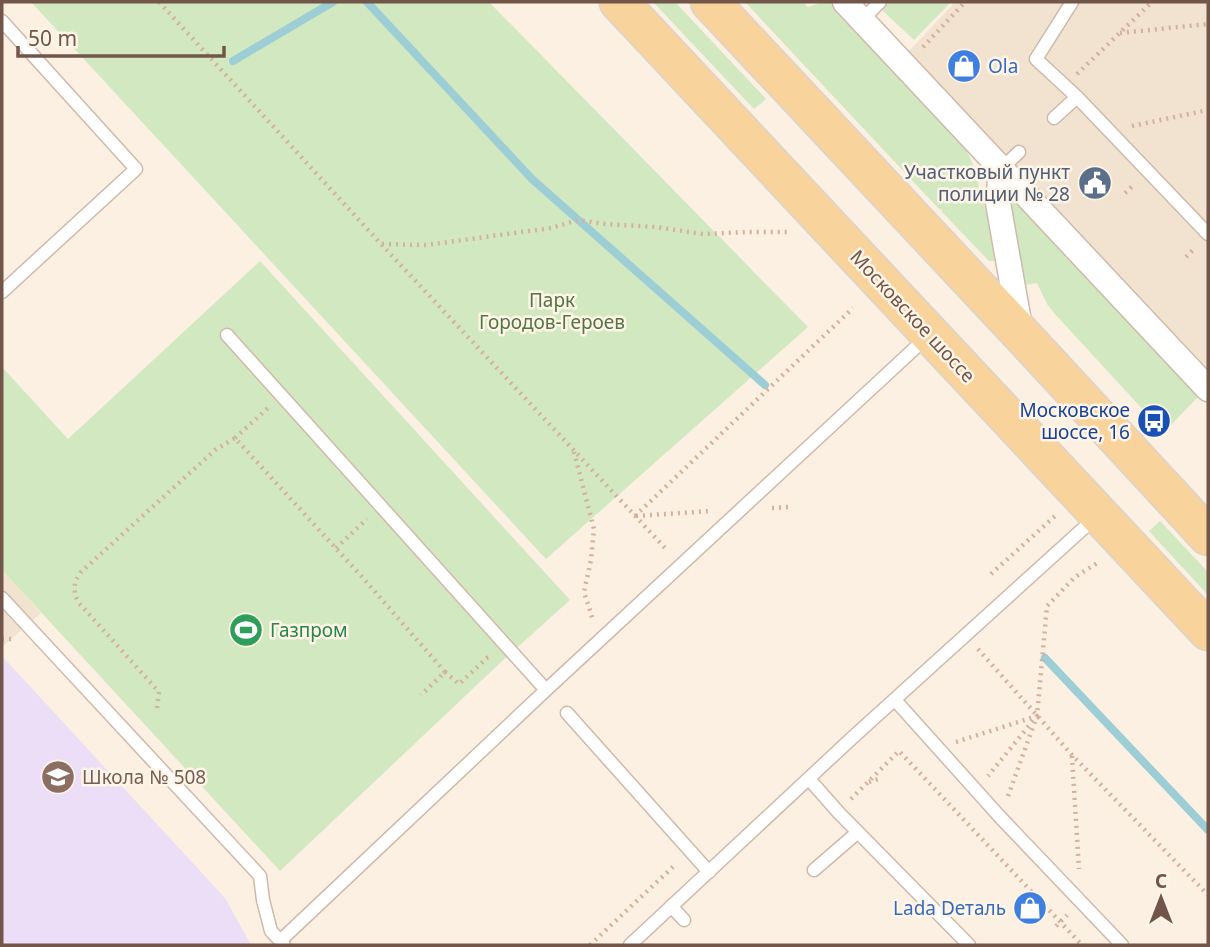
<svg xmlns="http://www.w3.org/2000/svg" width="1210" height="947" font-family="'Noto Sans',sans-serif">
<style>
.residential{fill:#f2e2d0}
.education{fill:#eddef7}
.green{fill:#d2e8c1}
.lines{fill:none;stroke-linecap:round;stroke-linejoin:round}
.stream{stroke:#9dced5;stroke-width:8}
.service-casing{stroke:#cebaab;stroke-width:15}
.minor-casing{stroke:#cebaab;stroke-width:27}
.primary-casing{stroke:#dad3d0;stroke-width:41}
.path{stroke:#d4b19d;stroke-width:4.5;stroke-dasharray:2 5;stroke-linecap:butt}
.service{stroke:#fff;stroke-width:12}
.minor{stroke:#fff;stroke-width:24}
.primary{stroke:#f8d39b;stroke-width:38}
.labels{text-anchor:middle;stroke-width:5;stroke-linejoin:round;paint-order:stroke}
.shop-label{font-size:19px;fill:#366cbe;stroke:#fef4e7;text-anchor:start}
.service-label{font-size:19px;fill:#4e5e75;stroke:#fef4e7;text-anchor:end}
.park-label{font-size:19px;fill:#537742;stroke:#fef4e7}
.street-label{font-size:19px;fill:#715649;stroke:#fef4e7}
.transit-label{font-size:19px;fill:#164399;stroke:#fef4e7;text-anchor:end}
.leisure-label{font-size:19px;fill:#27864d;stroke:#fef4e7;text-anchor:start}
.education-label{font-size:19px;fill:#785e54;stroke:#fef4e7;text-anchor:start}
</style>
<rect width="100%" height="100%" fill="#fbf0e1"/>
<path class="residential" d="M955,2H1208V371L908,52Z
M2,570L41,613L2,647Z"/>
<path class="education" d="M2,656L225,898L251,945H2Z"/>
<path class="green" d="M31,2H489L808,327L546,559Z
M653,2H675L766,99L754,109Z
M745,2H803L808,7L823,2H830L963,143L972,162L996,248L997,256L994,261H989L985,257L942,212V210L938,208Z
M890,2H951L914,40L882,10Z
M1015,199L1199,396L1167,429L1150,412L1147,414L1055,314L1047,304L1037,283L1026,285L1011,210L1010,202Z
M260,261L570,600L500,663L280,871L2,570V367L68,439Z
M1160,521L1208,572V595L1149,531Z"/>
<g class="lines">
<path class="stream" d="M367,2L532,179L765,385
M233,61L333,2
M1045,658L1208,830"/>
<g class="service-casing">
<path id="service" d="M1072,2L1036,59L1077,97L1208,234
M862,20L880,2
M2,21L136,169L2,292
M1054,118L1077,97
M1001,169L1019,152
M227,335L546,690
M2,598L260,876L263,900L271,931L284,945
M895,700L1000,817L1122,945
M567,713L709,872
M809,779L839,813L969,945
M814,870L858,832
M671,906L684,920
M280,941L546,690L927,337
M630,945L852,738L1096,517"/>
</g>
<g class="minor-casing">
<path id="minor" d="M845,2L1208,389
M1001,169L998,203L1021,333"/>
</g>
<g class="primary-casing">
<path id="primary" d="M619,2L1208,631
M710,2L1021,334L1208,536"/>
</g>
<path class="path" d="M159,2L381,244L667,550
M1120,33L1208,24
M923,47L965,2
M1077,74L1152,2
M1132,126L1208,110
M1125,193L1135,184
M382,244L426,245L551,228L578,220L605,224L656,227L703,234L748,232H790
M1186,257L1195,248
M235,438L268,408
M574,452L594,529L591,560L584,592L593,620
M772,508L790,507
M635,516L853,308
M636,516L711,511
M336,548L367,519
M991,574L1055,516
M2,639H12
M978,649L1072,755L1208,895
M445,672L459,684L487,658L493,657
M157,708L159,692L78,602C73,590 73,583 81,572L215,450L235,438L363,578L445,672L421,695
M956,742L1037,716L988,776
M1072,756L1079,869
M869,782L882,778
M1008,796L1037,716L1047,606L1075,577L1099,562
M851,799L899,751L1082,945
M1056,926L1067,915
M590,945L676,864"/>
<use href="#service" class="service"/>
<use href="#minor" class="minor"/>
<use href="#primary" class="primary"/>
</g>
<defs>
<g id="shop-disc" transform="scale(1.75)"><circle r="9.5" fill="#3f7fe0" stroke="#fef4e7"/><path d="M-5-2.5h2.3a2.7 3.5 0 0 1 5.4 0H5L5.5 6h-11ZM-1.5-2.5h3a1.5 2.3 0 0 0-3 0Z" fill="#fff"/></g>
<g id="civic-disc" transform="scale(1.75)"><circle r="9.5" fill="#5c6f8a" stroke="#fef4e7"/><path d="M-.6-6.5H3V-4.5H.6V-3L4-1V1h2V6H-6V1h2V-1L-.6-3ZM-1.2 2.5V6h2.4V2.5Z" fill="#fff"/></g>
<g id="bus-disc" transform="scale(1.75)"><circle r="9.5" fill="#1a4fb4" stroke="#fef4e7"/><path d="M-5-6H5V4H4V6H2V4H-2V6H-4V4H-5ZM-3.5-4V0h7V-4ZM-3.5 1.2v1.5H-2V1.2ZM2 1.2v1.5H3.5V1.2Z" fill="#fff"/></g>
<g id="stadium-disc" transform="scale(1.75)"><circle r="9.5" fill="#2e9e5b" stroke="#fef4e7"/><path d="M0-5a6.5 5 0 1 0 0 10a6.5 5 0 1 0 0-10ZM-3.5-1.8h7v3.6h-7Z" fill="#fff"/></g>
<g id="school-disc" transform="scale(1.75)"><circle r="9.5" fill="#8d6e63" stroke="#fef4e7"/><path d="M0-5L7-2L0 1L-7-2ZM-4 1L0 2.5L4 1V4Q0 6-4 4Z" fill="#fff"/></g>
</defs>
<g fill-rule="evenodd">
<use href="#shop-disc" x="964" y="66"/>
<use href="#civic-disc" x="1095" y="183"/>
<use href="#bus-disc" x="1154" y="421"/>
<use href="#stadium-disc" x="246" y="630"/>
<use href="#school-disc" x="58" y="777"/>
<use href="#shop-disc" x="1030" y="908"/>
</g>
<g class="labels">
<g class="shop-label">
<text x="988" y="73">Ola</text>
<text x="1006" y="915" text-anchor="end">Lada Dеталь</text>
</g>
<g class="service-label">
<text x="1070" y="179">Участковый пункт<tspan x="1070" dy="22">полиции № 28</tspan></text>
</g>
<g class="park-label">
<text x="552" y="307">Парк<tspan x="552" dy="22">Городов-Героев</tspan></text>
</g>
<g class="street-label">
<text transform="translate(913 316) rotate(47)" y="7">Московское шоссе</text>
</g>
<g class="transit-label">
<text x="1130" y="417">Московское<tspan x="1130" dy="22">шоссе, 16</tspan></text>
</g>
<g class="leisure-label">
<text x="270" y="637">Газпром</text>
</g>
<g class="education-label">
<text x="82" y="784">Школа № 508</text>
</g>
</g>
<rect width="1210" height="947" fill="none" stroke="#715649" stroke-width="7"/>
<g transform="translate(1161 898)" stroke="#fef4e7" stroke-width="5" paint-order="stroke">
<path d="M0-5L12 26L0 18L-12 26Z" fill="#715649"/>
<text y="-10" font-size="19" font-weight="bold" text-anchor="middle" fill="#715649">С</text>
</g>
<path d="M18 46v10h206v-10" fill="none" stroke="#715649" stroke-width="3.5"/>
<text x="28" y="46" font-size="21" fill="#715649" stroke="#fef4e7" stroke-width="5" paint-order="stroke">50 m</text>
</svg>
